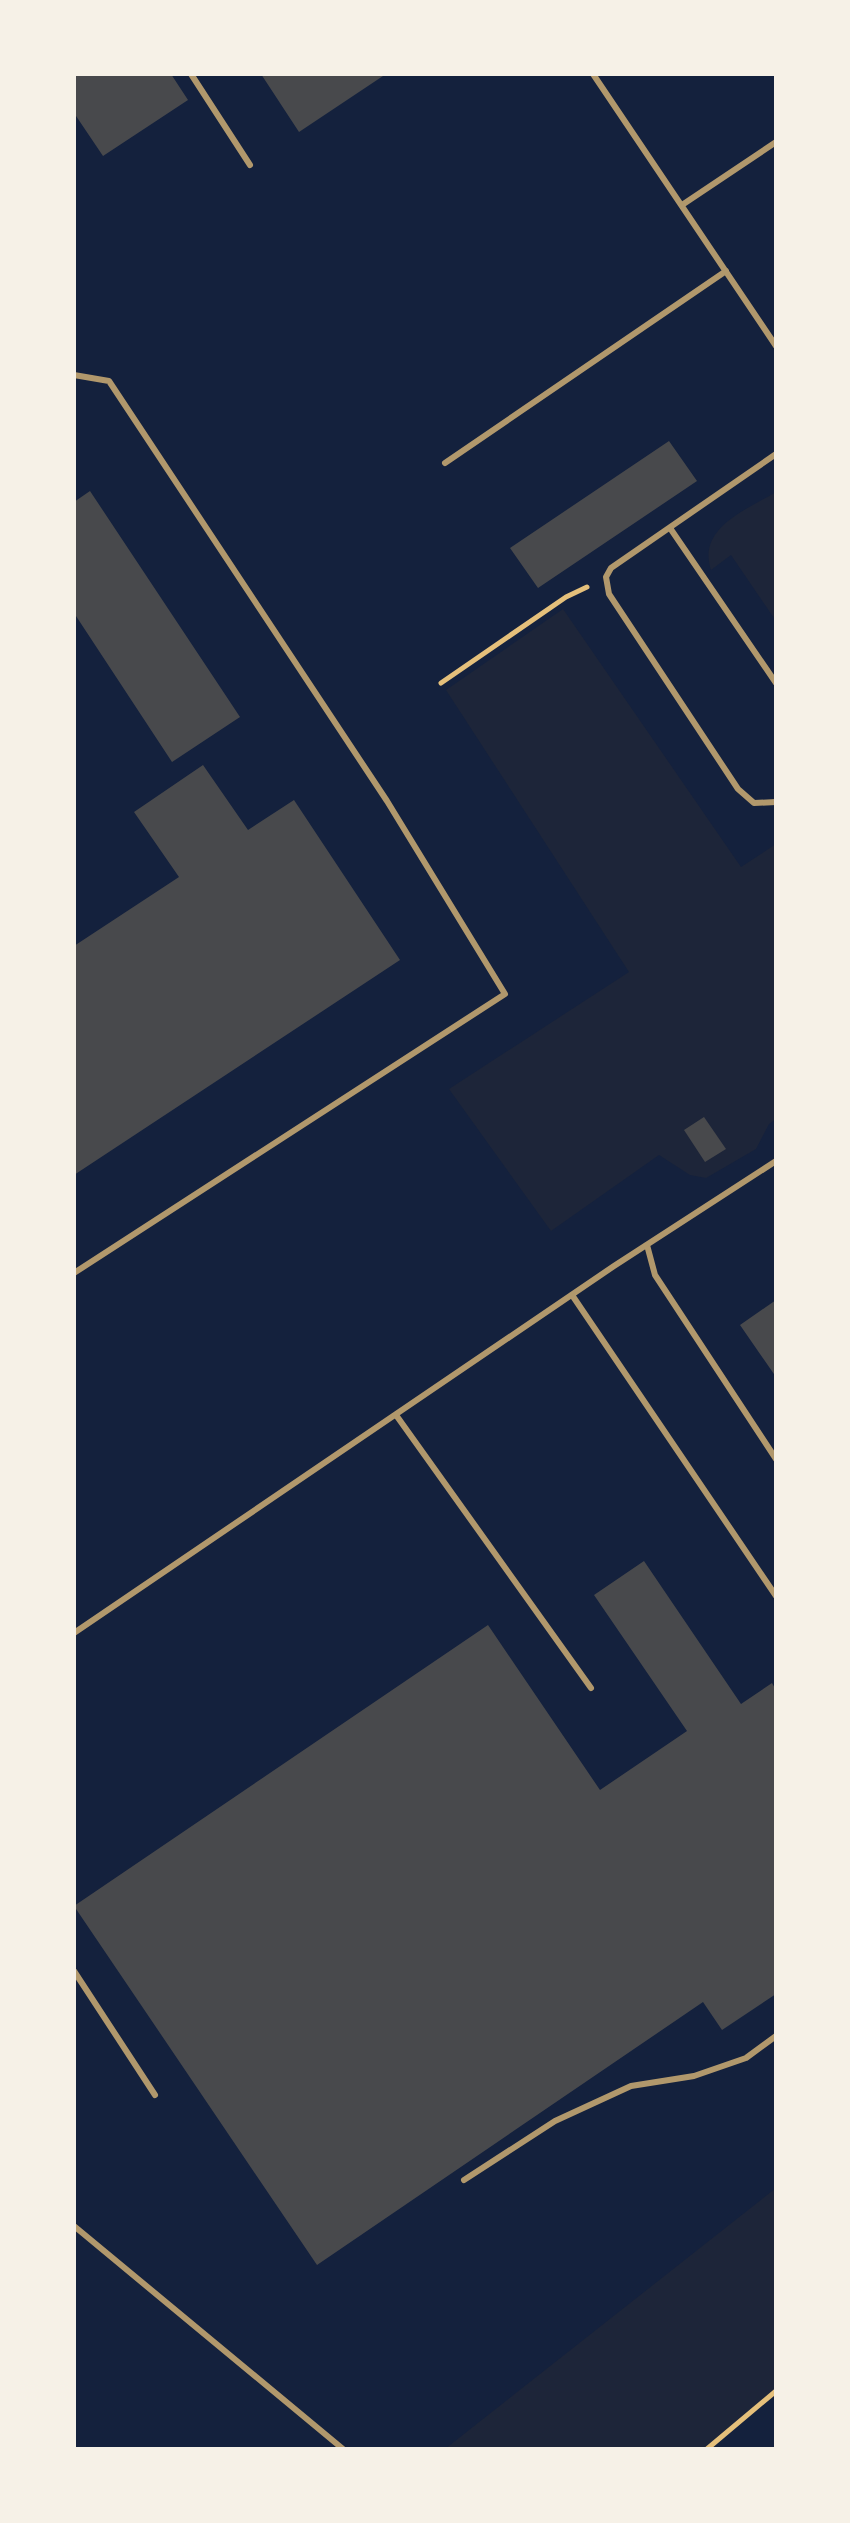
<svg xmlns="http://www.w3.org/2000/svg" width="850" height="2523" font-family="'Open Sans',sans-serif">
<style>
.green{fill:#1d2539}
.building{fill:#48494c}
.lines{fill:none;stroke-linecap:round;stroke-linejoin:round}
.path{stroke:#e5c07b;stroke-width:5}
.service{stroke:#b1986c;stroke-width:6}
</style>
<rect width="100%" height="100%" fill="#14213d"/>
<path class="green" d="M776,492V621L731,555L711,570C697,528 746,510 776,492Z
M563,609L741,867L776,844V1119L769,1124L756,1149L706,1178L690,1175L659,1155L551,1231L449,1089L629,972L446,690Z
M776,2188V2390L706,2449H445Z"/>
<path class="building" d="M74,74H171L188,100L103,156L74,113Z
M261,74H386L299,132Z
M669,441L697,481L538,588L510,548Z
M90,491L240,717L172,762L74,613V502Z
M203,765L248,830L294,800L400,960L74,1175V946L179,877L134,812Z
M704,1117L726,1149L705,1162L684,1130Z
M776,1300V1377L740,1325Z
M644,1561L741,1704L772,1683L776,1690V1994L722,2030L703,2002L317,2265L74,1906L488,1625L600,1790L687,1731L594,1595Z"/>
<g class="lines">
<path class="path" d="M441,683L566,597L587,587
M707,2449L776,2391"/>
<path class="service" d="M191,74L250,165
M593,74L776,346
M682,205L776,142
M74,375L109,381L387,801L505,994L74,1273
M776,454L611,568L606,577L609,594L738,789L754,803L776,802
M445,463L726,271
M670,528L776,683
M647,1245L655,1275L776,1459
M572,1295L776,1596
M396,1415L591,1688
M74,1633L614,1266L776,1161
M74,1971L155,2095
M464,2180L555,2121L631,2086L694,2076L746,2058L776,2036
M74,2226L343,2449"/>
</g>
<rect width="850" height="2523" fill="none" stroke="#f6f1e7" stroke-width="152"/>
</svg>
